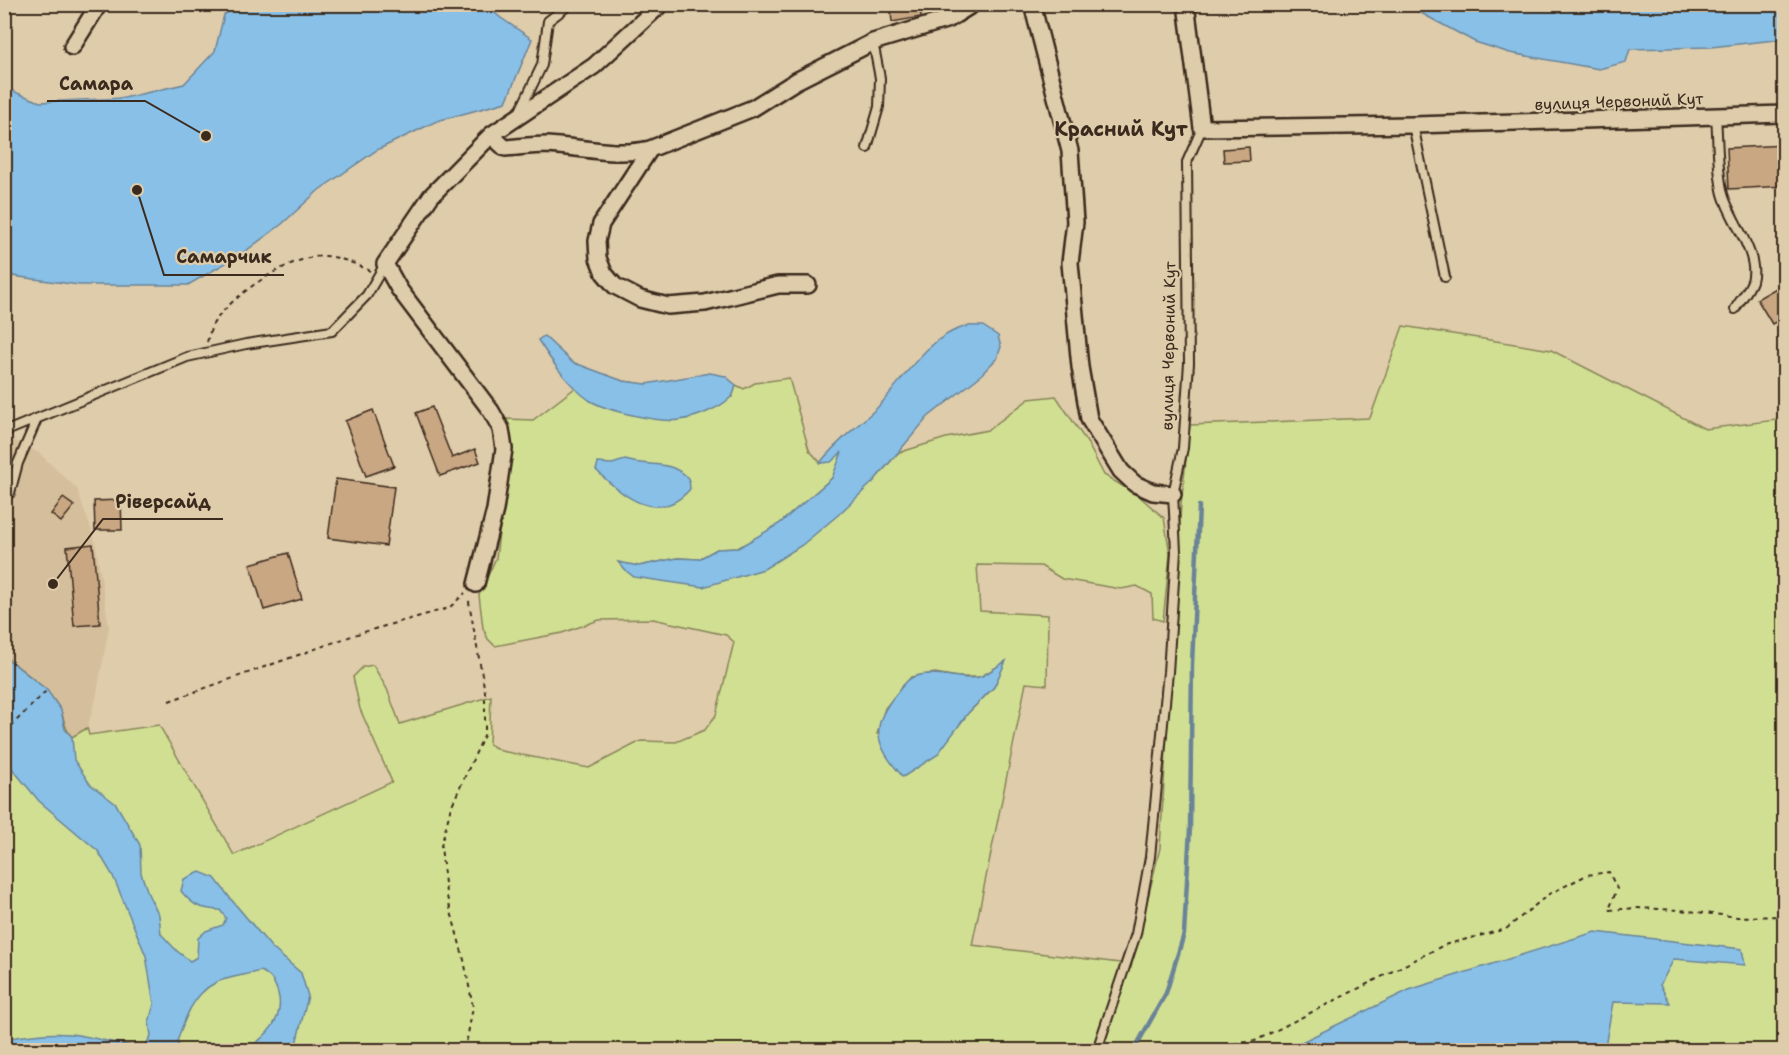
<svg xmlns="http://www.w3.org/2000/svg" width="1789" height="1055" font-family="'Shantell Sans',sans-serif">
<style>
.built{fill:#d5be9b}
.green{fill:#d1df93;stroke:#868458;stroke-width:1.5;fill-rule:evenodd}
.water{fill:#89c0e7;stroke:#6a8497;stroke-width:1.5}
.lines{fill:none;stroke-linecap:round;stroke-linejoin:round}
.stream{stroke:#6a8497;stroke-width:4.5}
.building{fill:#c9a783;stroke:#3b2a1e;stroke-width:1.5}
.service-casing{stroke:#3b2a1e;stroke-width:12}
.minor-casing{stroke:#3b2a1e;stroke-width:20}
.path{stroke:#3b2a1e;stroke-width:2;stroke-dasharray:4.5 4.5;stroke-linecap:butt}
.service{stroke:#dfccaa;stroke-width:8}
.minor{stroke:#dfccaa;stroke-width:15}
.labels{text-anchor:middle;stroke-width:4.5;stroke-linejoin:round;paint-order:stroke}
.street-label{font-size:16px;fill:#3b2a1e;stroke:#dfccaa}
.quarter-label{font-size:20px;font-weight:bold;fill:#3b2a1e;stroke:#dfccaa}
.leader{fill:none;stroke:#3b2a1e;stroke-width:2}
.callout-dot{fill:#3b2a1e;stroke:#dfccaa;stroke-width:2}
.callout-label{font-size:18px;text-anchor:middle;font-weight:bold;fill:#3b2a1e;stroke:#dfccaa;stroke-width:4.5;stroke-linejoin:round;paint-order:stroke}
</style>
<rect width="100%" height="100%" fill="#dfccaa"/>
<filter id="ink" filterUnits="userSpaceOnUse"><feTurbulence type="fractalNoise" baseFrequency=".0167" numOctaves="2"/><feDisplacementMap in="SourceGraphic" scale="12" xChannelSelector="R" yChannelSelector="G"/><feConvolveMatrix kernelMatrix="1 2 1 2 8 2 1 2 1" color-interpolation-filters="sRGB"/></filter>
<g filter="url(#ink)">
<path class="built" d="M4,376L11,430L15,441L39,453L77,489L95,541L109,627L96,698L87,728L72,737L65,729L61,710L47,691L5,656Z"/>
<path class="green" d="M1403,326L1551,350L1705,429L1784,419V1050H5L4,656C24,672 47,686 59,708C66,719 62,726 72,737L87,728L89,735L159,725L234,855L392,782L360,709L353,677L363,667L373,665L387,689L400,724L491,696L489,744L501,751L589,768L641,741L676,742L705,730L716,715L734,642L726,635L653,619L599,620L562,633L495,646L488,639L483,628L479,595L496,558L510,441L505,419L533,420L575,388L570,374H600L623,381L732,397L736,385L744,389L755,383L789,378L809,450L821,463L842,451L838,466L832,478L779,524L755,539L738,548L717,549L699,559L678,558L639,566L619,563L703,587L873,482L898,453L946,438L988,430L1029,399L1056,396L1088,444L1104,475L1139,496L1164,518L1170,554L1163,621L1153,618L1152,594L1137,586L1121,589L1062,579L1041,566L977,565L980,611L1048,615L1047,685L1026,683L972,945L1120,963L1131,968L1160,848L1181,504L1190,425L1370,418ZM1005,662L994,687L969,712L877,734L885,708L911,677L935,673L958,677H980Z"/>
<path class="water" d="M237,5H485L501,18L532,39L506,102L437,121L377,150L319,190L282,224L243,253L188,285H79L5,275V88L40,102L124,98L184,84L215,51L224,15Z
M1406,5H1784V39L1711,47L1630,49L1626,62L1599,69L1510,53L1475,42Z
M983,326L998,336L1001,347L997,358L979,377L928,417L873,482L838,515L802,545L764,569L703,587L634,577L625,570L618,562L639,566L677,558L699,559L717,549L738,548L779,524L832,478L842,452L831,462L820,463C836,442 858,426 877,408C903,381 925,338 964,327C970,325 977,326 983,326Z
M544,336L572,362L623,381L646,384L710,373L725,376L736,385C735,390 734,395 730,398C720,408 695,418 680,420C660,423 606,411 589,400C568,385 552,362 538,340Z
M625,460C652,468 665,458 689,478L690,489C658,526 622,496 596,470L598,463L612,464Z
M4,656L47,690L61,710L65,729L72,737L74,760L90,784L116,804L140,845L141,873L149,896L159,915L161,934L177,951L190,961L197,957L198,938L206,931L223,925L226,918L220,910C200,909 193,906 181,891L184,879L200,872L215,878L230,898L272,948L301,973L308,996L296,1044L289,1050H246C266,1037 285,1019 278,993C274,981 272,977 261,971C251,974 222,978 215,983C193,994 184,1020 177,1042L181,1050H5V1039C27,1035 48,1032 70,1034C96,1036 118,1047 145,1046L151,1036L149,1022L154,1004L146,956L113,876L98,851L39,801L5,760Z
M1006,661L994,687L969,712L937,755L903,777C876,746 868,727 897,693C901,688 907,679 913,677C936,668 963,683 982,676C990,672 998,666 1006,661Z
M1595,932L1742,949L1745,965L1674,959L1660,985L1670,1003L1613,1002L1605,1047L1608,1050H1285L1409,990Z
M1711,1046L1784,1047V1050H1690Z"/>
<g class="lines">
<path class="stream" d="M1134,1050L1166,993L1184,934L1190,828L1192,664L1199,506"/>
</g>
<path class="building" d="M890,4H920L921,17L892,22Z
M1785,145V186L1729,189L1727,148Z
M1249,147L1250,161L1224,162L1223,149Z
M1785,283V317L1772,324L1757,299Z
M432,407L452,458L475,449L480,462L440,476L416,413Z
M373,410L394,466L366,476L345,421Z
M336,479L394,487L386,546L328,538Z
M63,498L74,506L61,522L51,514Z
M121,500L122,530H95L94,501Z
M93,544L100,624L74,626L67,547Z
M288,553L302,599L264,610L250,564Z"/>
<g class="lines">
<g class="service-casing">
<path id="service" d="M519,113L542,65L548,21L570,4
M1716,116C1718,141 1717,170 1723,194C1730,220 1760,254 1752,281C1749,290 1740,300 1735,309
M1413,125L1445,277
M867,148L879,107L880,78L873,42
M4,432L187,357L246,344L332,331L367,295L385,264
M10,493L18,463L37,419
M1097,1050L1136,934L1150,857L1168,672L1176,551L1173,494L1183,448L1189,363L1187,162L1202,128"/>
</g>
<g class="minor-casing">
<path id="minor" d="M1032,4L1070,151L1075,222L1070,263L1080,367L1089,419L1121,471L1135,484L1153,492L1173,494
M1186,4L1202,128L1413,125L1784,114
M72,47L99,4
M491,135L505,148C519,147 533,145 547,145C583,147 615,157 650,149L753,108L796,81L873,42L949,19L973,4
M650,149L601,224L597,241L598,258L604,273L615,286L640,299L668,306L705,303L778,285H808
M476,584L495,510L504,449L501,429L491,411L399,289L385,264L431,196L491,135L594,66L661,4"/>
</g>
<path class="path" d="M207,342C209,336 210,330 213,324C232,295 290,255 325,256C337,256 359,265 370,271
M169,701L360,633L449,608L465,593
M4,733L47,690
M465,1050L473,1007L464,960L446,893L441,846L451,807L485,733V692L469,602L471,598
M1145,1050L1155,1048L1188,1050L1255,1041L1444,945L1506,929L1549,894L1587,875L1609,872L1617,889L1609,910L1637,908L1680,910L1738,917L1784,916"/>
<use href="#service" class="service"/>
<use href="#minor" class="minor"/>
</g>
</g>
<g class="labels">
<g class="street-label">
<text transform="translate(1619 101) rotate(-2)" y="6">вулиця Червоний Кут</text>
<text transform="translate(1168 346) rotate(-89)" y="6">вулиця Червоний Кут</text>
</g>
<g class="quarter-label">
<text x="1121" y="136">Красний Кут</text>
</g>
</g>
<path class="leader" d="M206 136L145 101H47M137 190L164 275H284M53 584L103 519H223"/>
<g class="callout-dot">
<circle cx="206" cy="136" r="6"/>
<circle cx="137" cy="190" r="6"/>
<circle cx="53" cy="584" r="6"/>
</g>
<g class="callout-label">
<text x="96" y="90">Самара</text>
<text x="224" y="263">Самарчик</text>
<text x="163" y="508">Ріверсайд</text>
</g>
<rect width="1789" height="1055" fill="none" stroke="#dfccaa" stroke-width="24"/>
<rect x="12" y="12" width="1765" height="1031" fill="none" stroke="#3b2a1e" stroke-width="2" filter="url(#ink)"/>
</svg>
